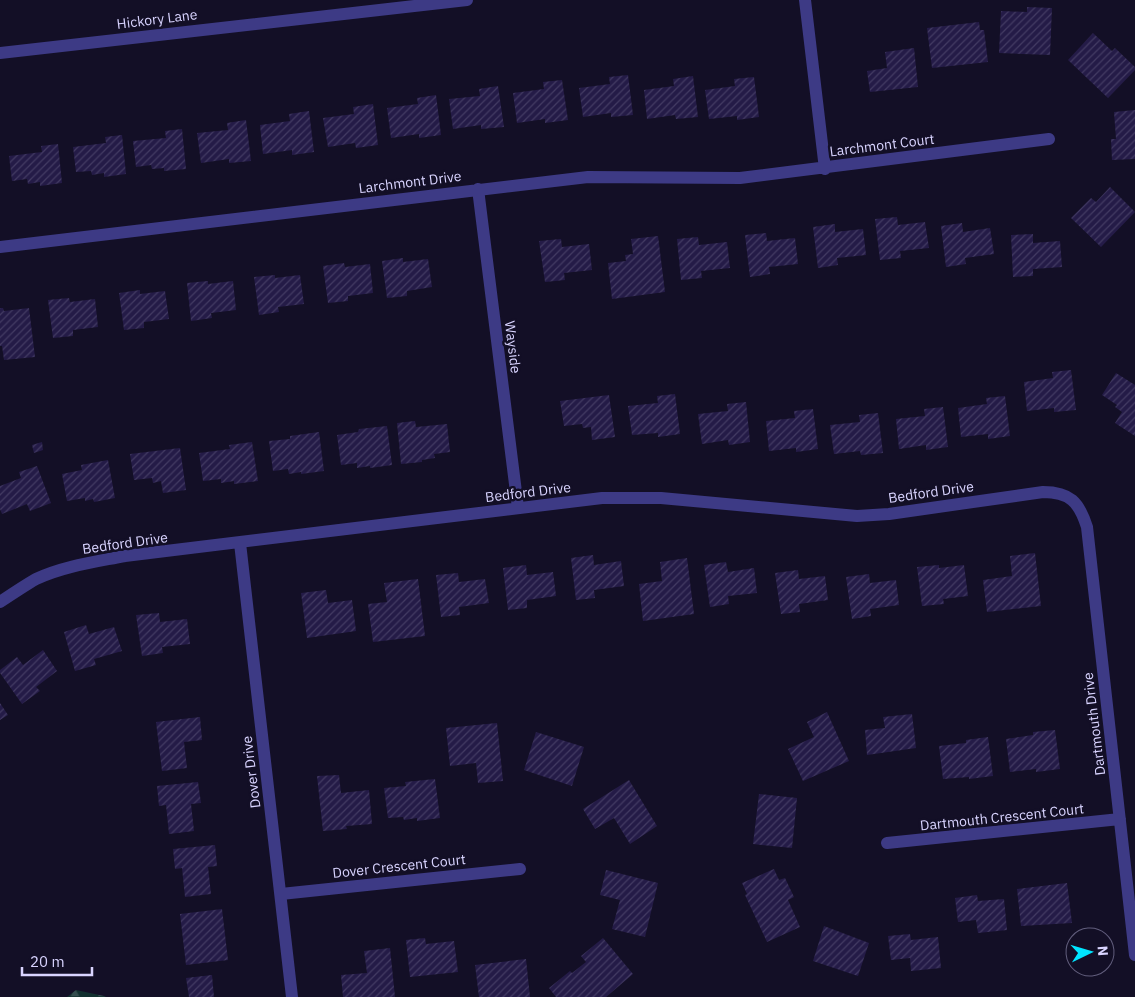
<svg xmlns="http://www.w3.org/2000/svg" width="1135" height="997" font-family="'IBM Plex Sans',sans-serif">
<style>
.forest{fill:url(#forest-firs)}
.building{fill:url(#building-hatch)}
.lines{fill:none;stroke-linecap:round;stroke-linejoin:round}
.minor{stroke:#3d3a85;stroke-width:12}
.labels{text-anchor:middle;stroke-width:5;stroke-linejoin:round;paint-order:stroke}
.street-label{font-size:14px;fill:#d9d4ff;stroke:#130f26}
</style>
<defs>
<pattern id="forest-firs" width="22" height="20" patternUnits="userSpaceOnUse" patternTransform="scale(1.25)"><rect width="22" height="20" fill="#12302f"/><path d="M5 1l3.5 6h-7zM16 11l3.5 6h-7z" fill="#344d4e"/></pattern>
<pattern id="building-hatch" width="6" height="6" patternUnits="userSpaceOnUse" patternTransform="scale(1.25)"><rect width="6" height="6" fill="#241b47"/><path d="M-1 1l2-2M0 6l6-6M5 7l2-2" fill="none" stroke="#433b63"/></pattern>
</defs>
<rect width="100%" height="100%" fill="#130f26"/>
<path class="forest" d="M76,990L104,996L106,997H67Z"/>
<path class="building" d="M1027,7L1052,8L1050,55L999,53L1001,11L1027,12Z
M979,22L980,30H984L988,62L932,68L927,28Z
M1093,33L1112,51L1115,48L1135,67V70L1108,98L1068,60Z
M914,48L918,87L870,92L867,71L887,68L885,52Z
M628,75L633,115L611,117V113L583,117L579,88L610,84L609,77Z
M693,76L698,117L676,119L675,115L647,119L644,90L674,86L673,79Z
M754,77L759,117L737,120V116L709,119L705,90L735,86L734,79Z
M562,80L568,120L545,123V119L517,123L513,93L544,89L543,82Z
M498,86L504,127L481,129V125L453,129L449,99L480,96L479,89Z
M436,95L441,135L419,138V134L391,138L387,108L418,104L417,98Z
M373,104L378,145L356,148L355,143L328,147L323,118L354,114L353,107Z
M1135,110V159L1112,160L1111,139H1116L1114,112Z
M309,111L314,152L292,155V150L263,154L260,125L290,121L289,114Z
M246,120L251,161L229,163V159L201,163L197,133L228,130L227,123Z
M182,129L186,169L164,171V168L152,169L151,165L136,167L133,141L166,138L165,131Z
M122,135L126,174L104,177V173L92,175L91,171L76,172L73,147L106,143L105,137Z
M58,144L62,183L40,186V182L28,184L27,179L12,181L9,156L42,152L41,146Z
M1110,187L1135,212L1101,247L1071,218L1091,198L1096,202Z
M897,217L898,225L925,222L929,248L900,251L901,258L880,260L875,219Z
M962,223L963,232L990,228L994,254L965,258L966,264L946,267L941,226Z
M835,224V232L863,229L866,255L837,258L838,265L818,268L813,227Z
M766,233L767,241L795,238L798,264L769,267L770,274L750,277L745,235Z
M1033,234V243L1060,241L1062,267L1033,269V276L1013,277L1011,235Z
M658,236L665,292L612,299L608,263L626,261L625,255L633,254L631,239Z
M698,237L699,245L727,242L730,268L701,271L702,278L681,280L677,239Z
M561,239L562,247L589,244L592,270L564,273L565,280L545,282L539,241Z
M403,258V262L428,259L432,287L407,291V296L387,298L382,261Z
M344,263L345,267L370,264L373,293L348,296V301L328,303L323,266Z
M275,275V278L300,275L304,304L278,307L279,312L259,315L254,277Z
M208,281V284L233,281L236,310L211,313L212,318L191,321L187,283Z
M140,290V294L165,291L169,319L144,322V328L124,330L119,293Z
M69,298L70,302L95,299L98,327L73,330V336L53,338L48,300Z
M0,308H3L4,311L29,308L35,357L4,360L2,346H0Z
M1071,370L1076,410L1054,412V408L1027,411L1024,382L1053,378L1052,372Z
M1116,373L1135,385V436L1115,423L1122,412L1115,407L1117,405L1102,395Z
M675,394L680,434L658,437V433L632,435L628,406L658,403L657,396Z
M609,395L615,437L592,440L591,427L583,428L582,424L564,426L560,401Z
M1005,396L1010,436L988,439V434L961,437L958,408L987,404L986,398Z
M746,402L750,442L729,445L728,440L702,444L698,414L728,411L727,404Z
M943,407L948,447L926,450V445L899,449L896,419L925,416L924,409Z
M813,409L818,449L796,452V448L769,451L766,421L795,418L794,411Z
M878,413L883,453L861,455L860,451L834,454L830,425L860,422L859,415Z
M415,421L416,427L447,424L450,452L434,454L435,458L422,460V462L401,464L397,423Z
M387,426L392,465L370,468V466L357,468V463L341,465L337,435L358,432L359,429Z
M319,432L324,471L301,474V472L289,474L288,469L273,471L269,441L290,439V436Z
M42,442L43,450L34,453L32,445Z
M252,442L258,481L234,484V481L221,483V479L203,481L199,453L230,449L229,445Z
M180,448L186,490L163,493L161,481L153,483L152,478L134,480L130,454Z
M108,460L115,498L94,502L93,499L85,501V498L67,501L62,474L82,470L81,465Z
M37,466L51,503L30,511L27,504L2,514L0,509V486L21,478L19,472Z
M1035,553L1041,606L987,612L983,580L1012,576L1010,556Z
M593,555L594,565L621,561L624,586L594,590L595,598L576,600L571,558Z
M687,558L694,614L643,621L639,584L662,581L660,562Z
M726,562L728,572L754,568L757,593L728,596L729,604L710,607L704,565Z
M526,565L527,575L553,572L556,596L527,600V608L508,610L503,568Z
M939,565V568L964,565L968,596L943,599L944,604L922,606L917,567Z
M798,570L799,579L825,576L828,600L799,604L800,612L781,614L775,573Z
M458,573L459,582L485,579L489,603L459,607L460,615L441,617L436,575Z
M869,574L870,583L896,580L899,605L870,609L871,616L852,619L846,577Z
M418,579L425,636L373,642L368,604L387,602L384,583Z
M326,590L328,603L352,600L356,631L307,638L301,593Z
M159,613L160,622L187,619L190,644L162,647L163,653L142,656L136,615Z
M86,625L89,634L114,627L122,651L94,659L96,665L75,671L64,632Z
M43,650L57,671L36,687L40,691L22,704L0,673V670L17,657L23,665Z
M0,703L8,715L0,720Z
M827,712L849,761L803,781L788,749L814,737L807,722Z
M912,714L916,748L867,755L865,730L885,728L883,717Z
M200,717L202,740L184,742L187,768L162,771L156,722Z
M497,723L503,781L478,783L476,763L450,766L446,728Z
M1055,730L1060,769L1036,772V769L1010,772L1006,739L1033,735V732Z
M536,732L584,747L572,786L524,770Z
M988,737L993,776L969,779V777L943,779L939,746L966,743V740Z
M339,775L341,793L369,790L372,824L346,826L347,829L323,831L317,776Z
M435,779L440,818L417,821V818L404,820L403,817L388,818L384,788L406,786L405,782Z
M629,780L657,826L630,844L614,818L595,829L583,809Z
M198,782L201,803L191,804L194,831L169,834L166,805L159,806L157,786Z
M759,794L797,798L792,848L753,844Z
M215,845L217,866L208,867L211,894L185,897L182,868L175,869L173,849Z
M774,869L779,880L785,878L794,897L788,900L800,927L767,942L745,895L747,894L742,883Z
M606,870L658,883L645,937L612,929L620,900L600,895Z
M1067,883L1072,923L1021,926L1017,889Z
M977,895L978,901L1004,899L1007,930L978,933L976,920L958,922L955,898Z
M222,909L228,960L186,965L180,914Z
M824,926L869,943L858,976L813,961Z
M910,934L911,940L938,937L941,968L911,971L910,958L891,960L888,936Z
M425,938L426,944L454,941L458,972L410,977L406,940Z
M603,938L633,974L606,997H556L549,988L570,971L572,973L586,962L581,956Z
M390,948L395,997H343L341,975L367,973L364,951Z
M526,959L530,997H479L475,965Z
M212,975L214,997H189L186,978Z"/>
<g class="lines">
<path class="minor" d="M805,0L825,169
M0,53L467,0
M478,189L518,508
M0,247L588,177L740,178L1049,139
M240,543L292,997
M0,602C12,594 24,586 36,579C64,566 95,562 125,556L602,498H661L857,516L889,514L1043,492C1070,492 1079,502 1087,527L1135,955
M887,843L1120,819
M281,894L520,869"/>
</g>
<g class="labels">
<g class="street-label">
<text transform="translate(157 19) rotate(-7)" y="5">Hickory Lane</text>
<text transform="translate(882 145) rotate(-7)" y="5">Larchmont Court</text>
<text transform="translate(410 182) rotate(-7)" y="5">Larchmont Drive</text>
<text transform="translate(513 347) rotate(83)" y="5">Wayside</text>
<text transform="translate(528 492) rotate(-7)" y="5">Bedford Drive</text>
<text transform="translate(931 492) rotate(-8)" y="5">Bedford Drive</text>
<text transform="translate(125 543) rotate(-8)" y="5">Bedford Drive</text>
<text transform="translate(1094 724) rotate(-97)" y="5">Dartmouth Drive</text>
<text transform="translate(251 772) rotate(-97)" y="5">Dover Drive</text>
<text transform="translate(1002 817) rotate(-6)" y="5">Dartmouth Crescent Court</text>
<text transform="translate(399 866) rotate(-6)" y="5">Dover Crescent Court</text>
</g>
</g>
<g transform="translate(1090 952) rotate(85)"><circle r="24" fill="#130f26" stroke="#625e7d"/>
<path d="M0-4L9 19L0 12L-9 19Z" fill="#00e5ff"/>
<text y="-8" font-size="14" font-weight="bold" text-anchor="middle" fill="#d9d4ff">N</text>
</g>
<path d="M22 967v8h70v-8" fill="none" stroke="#d9d4ff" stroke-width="2.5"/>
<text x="30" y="967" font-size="15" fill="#d9d4ff" stroke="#130f26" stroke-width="4" paint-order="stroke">20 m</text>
</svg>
